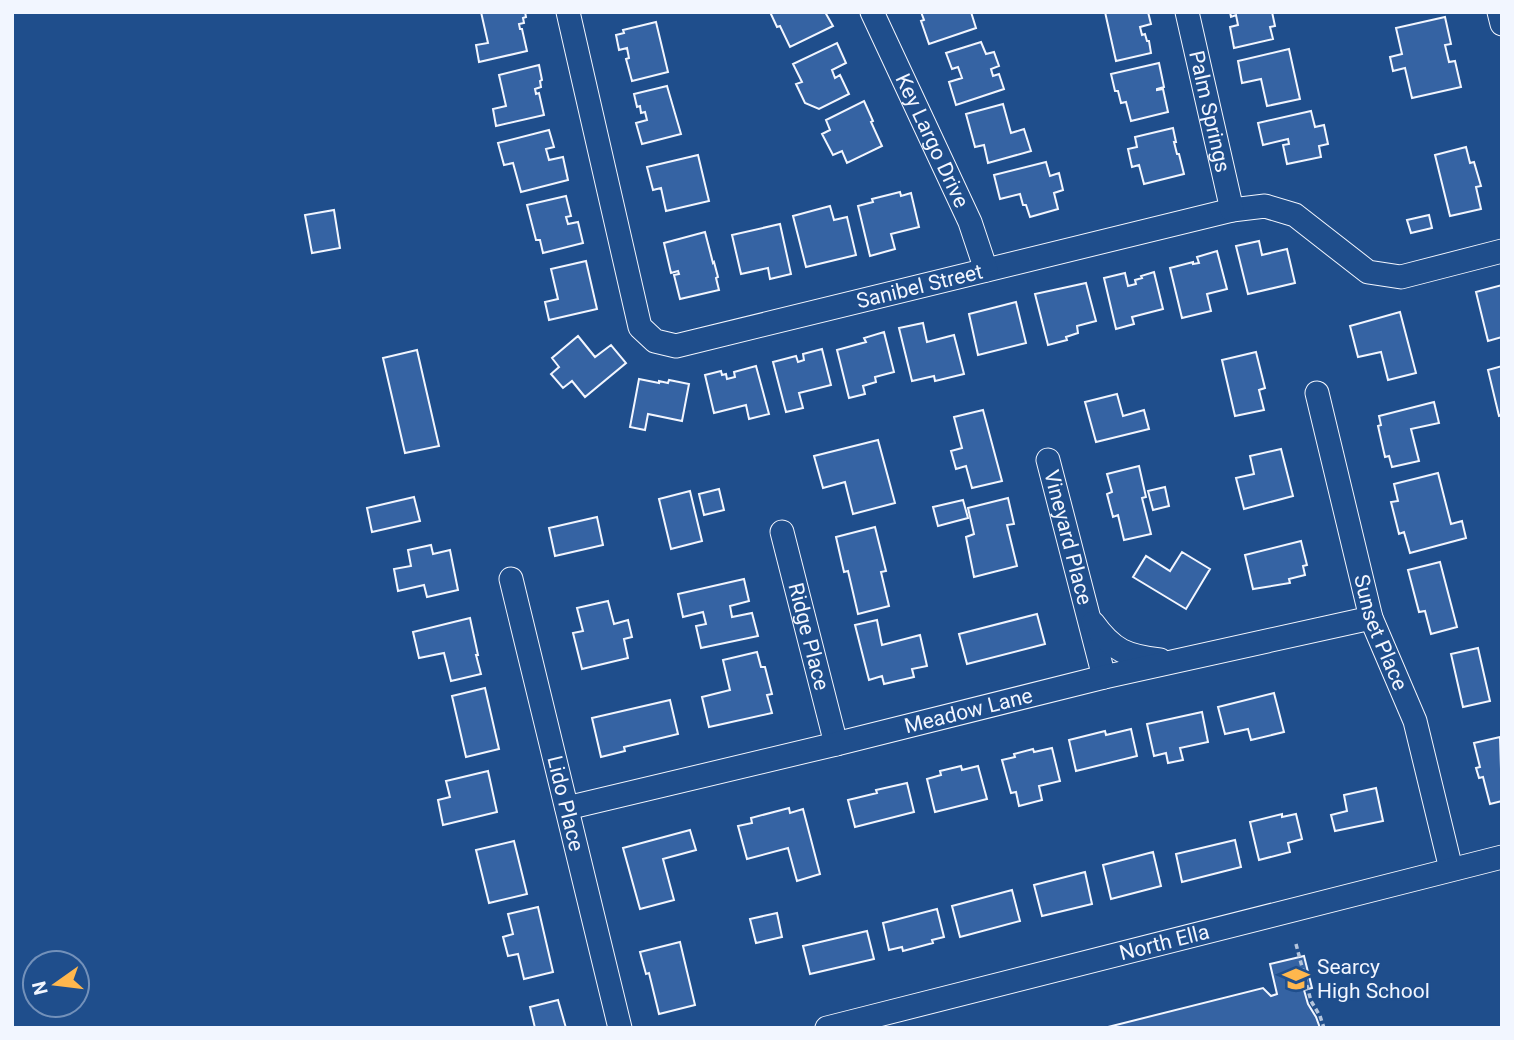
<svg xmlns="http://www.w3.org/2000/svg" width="1514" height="1040" font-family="Roboto,sans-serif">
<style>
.building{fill:#3563a3;stroke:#f2f6ff;stroke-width:2}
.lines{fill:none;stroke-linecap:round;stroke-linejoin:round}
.minor-casing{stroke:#f2f6ff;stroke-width:25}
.path{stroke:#b3c4dc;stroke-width:3.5;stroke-dasharray:5 3.5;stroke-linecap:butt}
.minor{stroke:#1f4e8c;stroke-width:23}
.labels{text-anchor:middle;stroke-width:5;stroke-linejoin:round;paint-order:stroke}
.street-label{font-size:21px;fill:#f2f6ff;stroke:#1f4e8c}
.poi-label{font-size:21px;fill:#f2f6ff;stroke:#1f4e8c;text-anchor:start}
</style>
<rect width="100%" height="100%" fill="#1f4e8c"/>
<path class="building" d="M481,12H525L526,17L523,18L524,23L519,24L520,29H522L527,51L479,62L476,45L488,43Z
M770,12H825L833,26L790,47L780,26L777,27Z
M921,12H971L976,28L929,44L921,21L924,20Z
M1105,12H1148L1151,24L1140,27L1142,35L1145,34L1147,41H1149L1151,53L1116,61Z
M1230,12H1272L1275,26L1270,27L1273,39L1234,48L1230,27L1238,25L1236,15L1231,17Z
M1445,17L1451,44L1445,45L1449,62L1455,61L1461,87L1412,98L1405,68L1393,71L1390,57L1402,54L1396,28Z
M656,22L668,72L632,81L626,59L629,58L627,48L619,50L616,35L624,33L623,30Z
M981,42L986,54L994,52L999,66L991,69L993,76L999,74L1004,89L956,105L949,82L962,78L958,67L952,69L946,53Z
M837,43L846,63L832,70L835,78L840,75L849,94L819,109L805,103L796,84L802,82L793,64Z
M1289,49L1300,99L1267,106L1261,79L1242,83L1238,61Z
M1159,63L1164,87L1157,89V90L1163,89L1168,112L1131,121L1126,102L1121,103L1118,91H1115L1111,74Z
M539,65L542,80L540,81L541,87L535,89L536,94L539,93L544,115L496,126L493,109L506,106L499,75Z
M667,86L681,134L642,144L636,123L647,120L645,112L641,113L640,106L637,107L634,94Z
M864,101L873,121L871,122L882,146L847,163L842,151L833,155L822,134L830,130L826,120Z
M1003,104L1011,133L1024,129L1031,151L988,163L984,145L975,147L966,114Z
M1311,111L1315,127L1324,125L1328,144L1319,146L1321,157L1287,164L1283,145L1289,144L1288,139L1263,145L1258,123Z
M1173,128L1176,142H1174L1177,154H1179L1184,174L1144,184L1139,165L1132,167L1128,149L1137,147L1135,137Z
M549,130L554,147L546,149L549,160L563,157L568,180L521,192L513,163L504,165L498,143Z
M1466,147L1470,163L1474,162L1481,186L1476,187L1481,209L1450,216L1435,155Z
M698,155L709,201L666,211L661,188L653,190L647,167Z
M1046,162L1050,176L1059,173L1063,190L1054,193L1058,209L1030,217L1026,205H1023L1020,194L1000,199L994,175Z
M900,192L901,196L911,193L919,227L891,234L895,249L870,256L858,206L873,202L872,199Z
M566,196L571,216L566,217L568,224L578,222L583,243L543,253L540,240H536L527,205Z
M830,206L834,220L847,217L856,255L806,267L793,216Z
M334,210L340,248L312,253L305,215Z
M1429,215L1432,228L1411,233L1407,220Z
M780,224L791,274L770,279L768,268L741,274L732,235Z
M705,232L713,263L714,262L718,277L716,278L719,290L680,299L674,275L679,274L678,271L671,273L664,243Z
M1259,241L1262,255L1287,249L1295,283L1248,294L1236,246Z
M1217,251L1227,289L1207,294L1211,311L1182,318L1170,268L1193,262V264L1199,263L1197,257Z
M586,261L597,309L549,320L545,302L558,299L551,269Z
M1154,272L1163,309L1132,317L1134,324L1116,329L1104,278L1125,273L1128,286L1136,284L1135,280L1142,278L1141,276Z
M1086,283L1096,321L1077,326L1078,333L1066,337L1067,340L1048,345L1035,294Z
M1502,285V337L1488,341L1476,292Z
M1016,302L1026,343L978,355L969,314Z
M1400,312L1416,373L1388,380L1381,352L1358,357L1350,326Z
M923,323L927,342L954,335L964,374L935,381L934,376L912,381L899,328Z
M884,332L894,372L875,377L876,382L863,386L865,394L849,398L837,350L866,342L864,338Z
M578,336L595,357L611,345L626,363L585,397L572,381L563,388L551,374L559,367L552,358Z
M822,349L831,385L799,393L803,408L786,412L773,362L796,356L798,362L804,360L803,354Z
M417,350L439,446L405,453L383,358Z
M1256,352L1265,388L1259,390L1264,410L1235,416L1222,360Z
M756,366L769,414L749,419L746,405L714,413L705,375L721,371L722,375L726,374L727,379L735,377L734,372Z
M1502,366V415L1499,416L1488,370Z
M639,379L659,383V381L668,383L669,380L689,384L682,421L648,414L645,430L630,427Z
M1117,394L1123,416L1144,410L1149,429L1096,442L1085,402Z
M1434,402L1439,423L1411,429L1419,461L1392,467L1389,456L1385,457L1378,426L1381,425L1379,416Z
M983,410L1002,481L972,488L966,466L956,469L951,451L962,448L954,417Z
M878,440L895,503L853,514L845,482L823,488L814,456Z
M1281,449L1293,496L1244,509L1236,478L1254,474L1250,456Z
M1139,466L1146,497L1142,498L1151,534L1124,540L1118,515L1113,517L1107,494L1112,492L1107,474Z
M1438,473L1451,524L1462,521L1466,538L1410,553L1404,532L1399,534L1391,502L1398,501L1394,484Z
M1165,487L1169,506L1153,510L1148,491Z
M719,489L724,510L704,515L699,494Z
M690,491L702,541L671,549L659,499Z
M414,497L420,521L372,532L367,508Z
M1008,498L1014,524L1007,525L1017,566L974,577L966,537L974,534L968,508Z
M963,500L968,518L938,526L933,507Z
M597,517L603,545L555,556L549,528Z
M875,527L886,571L881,572L889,606L858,614L848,571L844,572L836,537Z
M1301,541L1307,565L1303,566L1305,575L1289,579L1290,583L1253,589L1245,555Z
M431,545L433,554L450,550L458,590L427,597L424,585L398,591L394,569L411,566L408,550Z
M1182,552L1210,569L1186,609L1133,577L1146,556L1170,571Z
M1440,562L1457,627L1431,634L1425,611L1419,612L1408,570Z
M744,579L749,601L730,606L732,617L752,613L758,636L701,648L696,626L706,624L703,612L683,617L678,594Z
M608,601L614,624L628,620L632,637L624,639L628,658L582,669L573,633L583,631L577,608Z
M1037,614L1045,644L967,664L959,634Z
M470,618L478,655H476L481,674L451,681L444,653L419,658L413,632Z
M877,620L882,645L920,635L927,666L912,669L914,677L884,684L882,676L869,680L855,625Z
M1478,648L1490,701L1463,707L1451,654Z
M757,652L761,667H765L772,694L767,695L772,713L709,727L702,697L730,690L723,660Z
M485,688L499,749L466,757L452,696Z
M1274,693L1284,732L1251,740L1248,729L1225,734L1218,707Z
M670,700L678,734L624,747L625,751L601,757L592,718Z
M1202,712L1208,742L1180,748L1183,760L1168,763L1166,753L1154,756L1147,724Z
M1131,729L1137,756L1076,771L1069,740L1105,731L1106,735Z
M1500,737L1502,801L1490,804L1483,777L1479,778L1476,768L1480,767L1474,743Z
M1052,748L1060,781L1039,786L1042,800L1019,806L1016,792L1011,793L1002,760L1015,757L1014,754L1033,749L1034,752Z
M961,766L962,770L978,766L987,799L935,812L927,779L941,775L940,771Z
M488,771L497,812L443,825L438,800L450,797L446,781Z
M907,783L914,812L855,827L848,800L877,793L876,790Z
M1376,788L1383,821L1335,831L1331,815L1347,811L1344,795Z
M789,808L790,813L803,809L820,874L797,881L788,848L747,859L738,826L752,823L751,818Z
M1282,814V817L1296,814L1302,839L1288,843L1290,852L1259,860L1250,822Z
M690,830L696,850L663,859L674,900L640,909L623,848Z
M1235,840L1241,867L1182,882L1176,854Z
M514,841L527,894L489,903L476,850Z
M1153,852L1161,886L1111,899L1103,865Z
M1085,872L1092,904L1042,916L1034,885Z
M1012,890L1020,921L960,937L952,906Z
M538,907L553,972L524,979L518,954L508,956L503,937L513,934L508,914Z
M937,909L944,937L932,940L933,943L903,951L902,947L889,950L883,923Z
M777,913L782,937L756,943L750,919Z
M867,931L874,959L810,974L803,946Z
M680,942L695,1005L659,1014L649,973L646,974L640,952Z
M1304,956L1312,988L1304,990L1308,1004L1316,1017L1320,1028H1104L1263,988L1271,996L1277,994L1270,964Z
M558,1000L566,1028H535L530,1007Z"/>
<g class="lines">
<g class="minor-casing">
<g id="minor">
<path id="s1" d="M568,12L640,327L655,341L676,346L1232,210L1265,206L1295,215L1368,272L1401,277L1502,251"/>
<path id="s2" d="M872,12L970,222L986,270"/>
<path id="s3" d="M1187,12L1232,210"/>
<path d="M1499,12L1502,24"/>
<path id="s4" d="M1317,393L1371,618L1415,721L1451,869"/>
<path id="s5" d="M1048,460L1104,677"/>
<path id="s6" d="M782,532L836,744"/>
<path id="s7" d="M511,579L620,1028"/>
<path d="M1093,623C1113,651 1127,656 1160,660"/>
<path id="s8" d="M567,808L836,744L1104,677L1371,618"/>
<path id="s9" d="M827,1028L1502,857"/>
</g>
</g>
<path class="path" d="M1296,944L1311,1001L1320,1016L1324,1028"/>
<use href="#minor" class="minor"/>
</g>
<defs>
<g id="school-bare" transform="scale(2.1)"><path d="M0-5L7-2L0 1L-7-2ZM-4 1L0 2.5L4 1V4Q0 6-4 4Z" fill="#ffb74d" stroke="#1f4e8c" stroke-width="2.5" paint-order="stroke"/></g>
</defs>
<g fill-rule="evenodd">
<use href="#school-bare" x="1296" y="979"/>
</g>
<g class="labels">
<g class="street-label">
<text dy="7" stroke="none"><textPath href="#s3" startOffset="102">Palm Springs</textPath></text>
<text dy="7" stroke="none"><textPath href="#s2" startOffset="142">Key Largo Drive</textPath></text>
<text dy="7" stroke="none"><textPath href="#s1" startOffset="616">Sanibel Street</textPath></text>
<text dy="7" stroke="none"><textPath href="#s5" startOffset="80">Vineyard Place</textPath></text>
<text dy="7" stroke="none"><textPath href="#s4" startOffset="248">Sunset Place</textPath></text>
<text dy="7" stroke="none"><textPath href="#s6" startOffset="108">Ridge Place</textPath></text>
<text dy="7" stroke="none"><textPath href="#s8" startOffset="413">Meadow Lane</textPath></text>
<text dy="7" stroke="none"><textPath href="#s7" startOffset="231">Lido Place</textPath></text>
<text dy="7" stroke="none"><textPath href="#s9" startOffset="348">North Ella</textPath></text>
</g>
<g class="poi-label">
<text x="1317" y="974">Searcy<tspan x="1317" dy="24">High School</tspan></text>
</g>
</g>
<rect width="1514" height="1040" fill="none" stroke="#f2f6ff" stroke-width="28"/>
<g transform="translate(56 984) rotate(256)"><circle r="33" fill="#1f4e8c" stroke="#7391ba" stroke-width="2"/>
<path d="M0-5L12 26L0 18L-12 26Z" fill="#ffb74d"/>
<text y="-10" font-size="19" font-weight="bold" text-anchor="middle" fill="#f2f6ff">N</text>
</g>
</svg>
